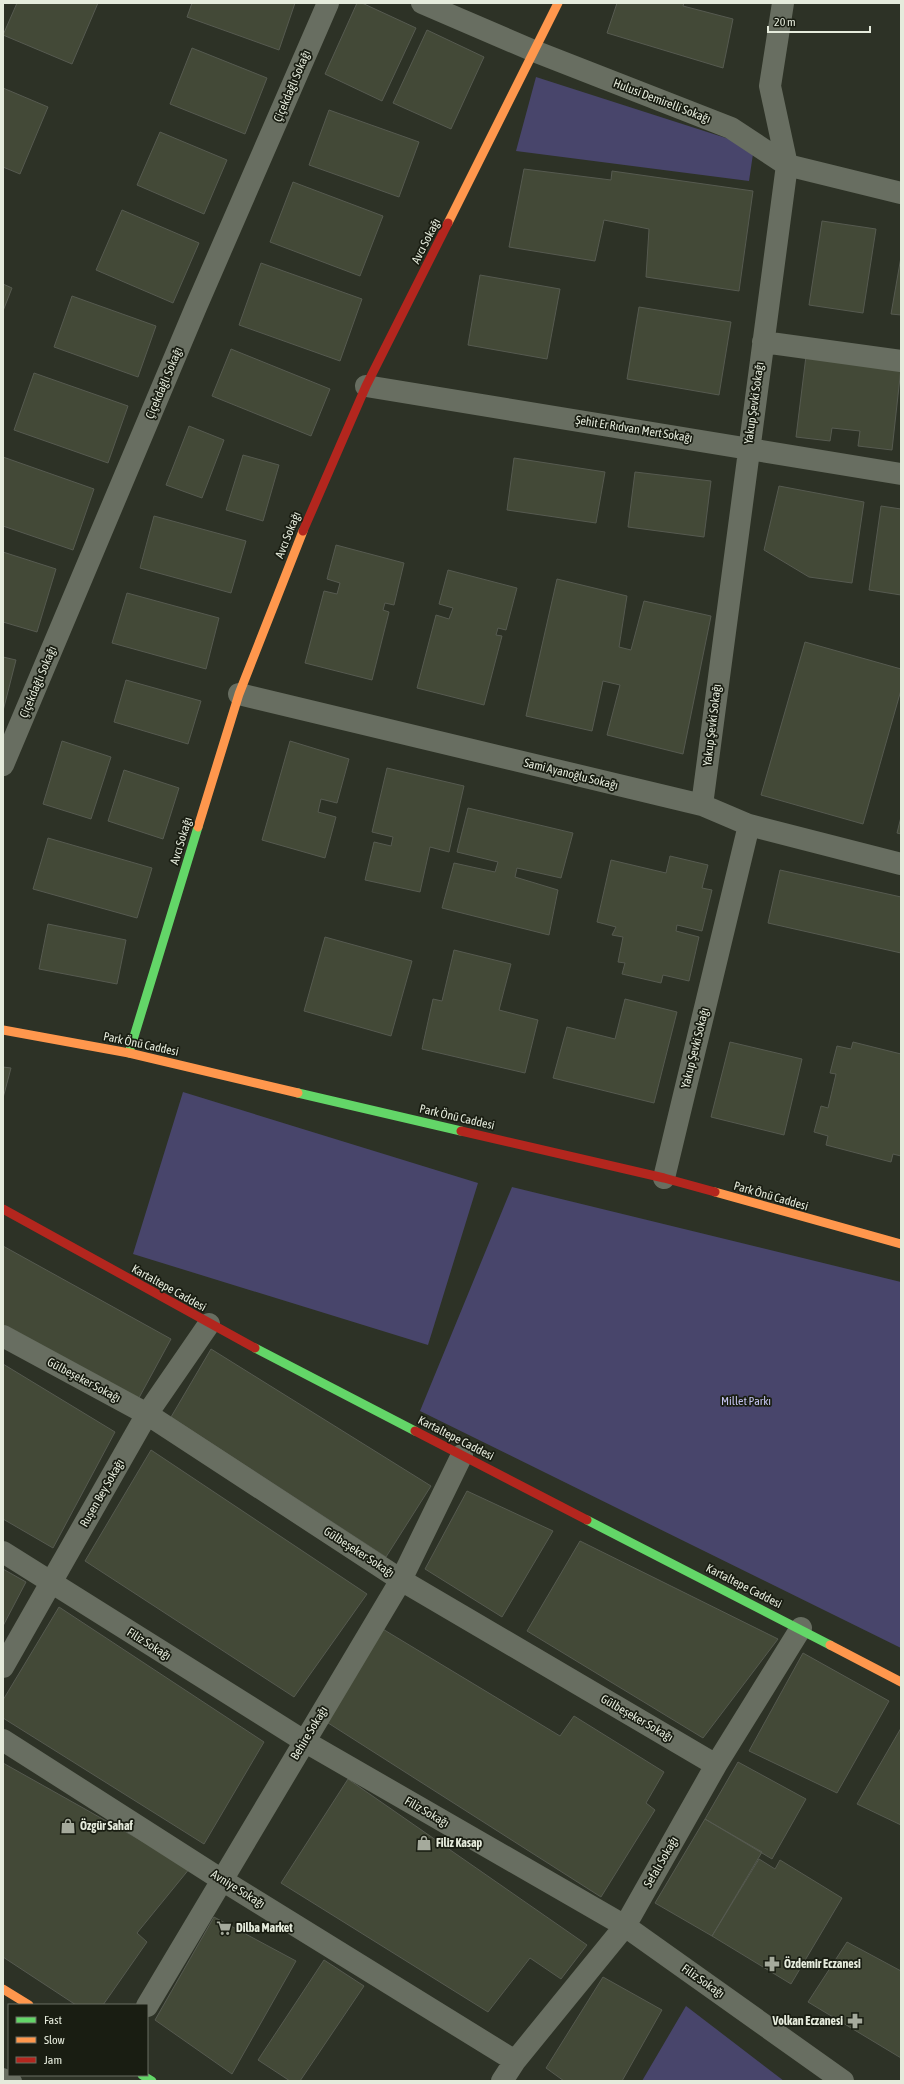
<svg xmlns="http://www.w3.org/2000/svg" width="904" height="2084" font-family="'Asap Condensed',sans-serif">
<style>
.green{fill:#48456b}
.building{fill:#434937;stroke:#565a50}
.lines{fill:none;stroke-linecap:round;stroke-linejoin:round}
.lane{stroke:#686e61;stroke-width:16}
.street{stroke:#686e61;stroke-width:22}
.fast{stroke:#63d668;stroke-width:9}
.slow{stroke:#ff974d;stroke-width:9}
.jam{stroke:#b3261e;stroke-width:9}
.labels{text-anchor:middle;stroke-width:3.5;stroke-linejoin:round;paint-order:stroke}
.street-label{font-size:12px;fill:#e5ebdc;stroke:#191d12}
.park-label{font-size:12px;fill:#c3c2ee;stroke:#191d12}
.poi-label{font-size:12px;font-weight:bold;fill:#e5ebdc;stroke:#191d12;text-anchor:start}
</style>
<rect width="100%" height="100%" fill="#2d3226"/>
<path class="green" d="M536,77L754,147L749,181L516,151Z
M183,1092L478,1183L428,1345L133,1254Z
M512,1187L901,1282V1648L420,1411Z
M686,2006L784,2081H642Z"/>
<path class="building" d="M17,3H98L72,64L3,35Z
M192,3H295L279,50L187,17Z
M357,3H362L416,28L382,101L325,74Z
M617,3H684L683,6L733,19L723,68L607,33Z
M427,30L484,57L451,129L393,103Z
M192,48L267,78L245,134L170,104Z
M3,88L48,107L20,174L3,167Z
M329,110L419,142L399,197L309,165Z
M160,132L227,160L204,214L137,185Z
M524,169L611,180L612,171L753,191L739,291L646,277L649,229L604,220L595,261L509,247Z
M293,182L383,216L360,276L270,242Z
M122,210L199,243L173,303L96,270Z
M822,221L876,229L863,313L809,305Z
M901,257V315L891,314Z
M261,263L362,299L340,361L239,325Z
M480,275L560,289L547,359L468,345Z
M3,284L12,288L3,311Z
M72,296L156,326L138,377L54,347Z
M639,307L731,322L719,395L627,379Z
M231,349L330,389L311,436L212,396Z
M806,356L901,368L892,450L858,446L860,431L832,428L830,441L796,437Z
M34,373L128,406L108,463L14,430Z
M189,426L224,440L202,498L166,485Z
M243,455L279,465L263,521L226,510Z
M3,457L94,489L73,550L3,526Z
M514,458L605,472L596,523L507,510Z
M635,472L711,481L704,537L628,527Z
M779,486L864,502L852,583L809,577L764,550Z
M881,506L901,509V595L869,590Z
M154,516L246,541L231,593L140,568Z
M336,545L404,563L394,605L385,603L383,610L389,612L372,680L305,663L324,591L337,594L340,583L327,579Z
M3,552L56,569L37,632L3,622Z
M448,570L517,588L506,630L498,628L496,635L502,636L484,705L417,688L436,615L449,619L453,608L439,604Z
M557,579L627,596L619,647L631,650L644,601L711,616L683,754L607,735L620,685L603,681L592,731L526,716Z
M127,593L219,618L206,669L112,643Z
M805,642L901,669V690L863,824L761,795Z
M3,657L16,660L3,711Z
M126,680L201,701L188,744L114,722Z
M62,741L111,757L91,819L43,804Z
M290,741L349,759L337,803L321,799L318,812L336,817L325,858L262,840Z
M387,768L464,786L449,852L430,847L420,892L365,880L374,842L391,846L393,837L372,832Z
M124,770L179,788L163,839L108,821Z
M468,808L573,833L561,878L517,868L515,877L558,890L549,935L442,908L454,863L495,872L498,862L457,852Z
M901,817V834L897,833Z
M48,838L152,868L137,918L33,889Z
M670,856L708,865L702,888L712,890L702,931L677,925L676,931L699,937L689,981L663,975L661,983L622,974L625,963L618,962L623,937L612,935L616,927L597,922L611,860L666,873Z
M780,870L901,897V953L768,923Z
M48,924L126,940L117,984L39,969Z
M325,937L412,961L391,1036L304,1011Z
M454,950L511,964L499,1010L538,1020L525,1073L422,1049L433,999L442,1001Z
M625,999L677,1012L654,1103L553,1078L567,1027L615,1039Z
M730,1042L802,1059L784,1135L711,1117Z
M853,1042L901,1054V1156L893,1154L891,1162L826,1145L828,1136L814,1132L821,1106L828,1108L836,1074L830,1073L837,1046L851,1049Z
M3,1067L11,1068L3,1098Z
M3,1246L171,1339L134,1407L3,1328Z
M211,1349L431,1486L386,1557L171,1417Z
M3,1364L115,1432L53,1548L3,1519Z
M151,1450L367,1594L294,1697L85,1561Z
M467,1491L553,1531L502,1617L425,1569Z
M580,1541L778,1639L703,1738L527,1631Z
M3,1569L26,1582L3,1626Z
M59,1607L264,1742L204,1844L3,1718V1700Z
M381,1628L560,1736L574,1716L664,1772L646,1803L655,1810L601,1897L325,1721Z
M803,1653L889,1701L837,1793L749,1751Z
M901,1728V1825L857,1804Z
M738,1762L806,1799L772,1859L705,1819Z
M3,1763L190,1868L137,1933L147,1942L103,2005H76L3,1957Z
M348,1779L587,1945L561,1979L530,1958L488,2012L281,1883Z
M705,1819L762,1852L712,1936L655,1903Z
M759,1859L775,1869L780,1860L842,1898L791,1984L712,1936Z
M214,1917L296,1961L232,2074L155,2020Z
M847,1942L901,1971V2058L808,2002Z
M324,1960L364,1986L300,2081H290L258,2060Z
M603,1977L662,2010L622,2081H564L546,2068Z"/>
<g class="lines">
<path class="lane" d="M3,2076L14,2081"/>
<path class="street" d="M422,3L534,51L731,128L787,165L901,193
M763,342L901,361
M366,386L901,474
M239,694L702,805L749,825L901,864
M3,765L196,307L328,3
M702,805L787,165L770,86L783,3
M664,1178L749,825
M3,1336L147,1414L401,1580L716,1765
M3,1552L304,1741L625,1926L843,2081
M3,1667L147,1414L209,1324
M3,1740L222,1880L515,2061
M147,2006L401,1580L462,1455
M502,2081L515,2061L625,1926L716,1765L801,1628"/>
<path class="fast" d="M129,1053L198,827
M298,1093L461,1131
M255,1348L415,1431
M587,1520L830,1645
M142,2075L152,2081"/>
<path class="slow" d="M448,223L558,3
M198,827L239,694L303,531
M3,1030L129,1053L298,1093
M715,1192L901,1244
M830,1645L901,1682
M3,1989L29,2005"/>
<path class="jam" d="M303,531L366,386L448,223
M461,1131L664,1178L715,1192
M3,1209L255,1348
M415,1431L587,1520"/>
</g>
<defs>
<g id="shop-bare" transform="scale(1.2)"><path d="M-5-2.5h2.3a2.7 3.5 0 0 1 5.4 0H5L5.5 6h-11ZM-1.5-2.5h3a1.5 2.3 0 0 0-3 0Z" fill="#a5aa9c" stroke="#191d12" stroke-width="2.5" paint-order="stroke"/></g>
<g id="supermarket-bare" transform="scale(1.2)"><path d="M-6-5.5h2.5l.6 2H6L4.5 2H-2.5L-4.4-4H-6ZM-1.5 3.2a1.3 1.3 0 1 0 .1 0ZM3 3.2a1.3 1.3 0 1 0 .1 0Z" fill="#a5aa9c" stroke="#191d12" stroke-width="2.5" paint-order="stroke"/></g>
<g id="pharmacy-bare" transform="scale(1.2)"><path d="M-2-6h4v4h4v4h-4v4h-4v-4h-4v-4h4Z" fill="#a5aa9c" stroke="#191d12" stroke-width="2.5" paint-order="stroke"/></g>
</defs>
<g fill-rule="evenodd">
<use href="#shop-bare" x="68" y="1826"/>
<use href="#shop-bare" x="424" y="1843"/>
<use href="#supermarket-bare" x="224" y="1928"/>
<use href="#pharmacy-bare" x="772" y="1964"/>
<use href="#pharmacy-bare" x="855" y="2021"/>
</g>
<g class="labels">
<g class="street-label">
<text transform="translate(292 86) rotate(-67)" y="4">Çiçekdağlı Sokağı</text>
<text transform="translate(662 101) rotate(21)" y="4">Hulusi Demirelli Sokağı</text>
<text transform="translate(426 241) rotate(-63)" y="4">Avcı Sokağı</text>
<text transform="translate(164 383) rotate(-67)" y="4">Çiçekdağlı Sokağı</text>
<text transform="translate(754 403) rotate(-82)" y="4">Yakup Şevki Sokağı</text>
<text transform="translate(634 429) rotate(9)" y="4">Şehit Er Rıdvan Mert Sokağı</text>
<text transform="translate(288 535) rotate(-68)" y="4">Avcı Sokağı</text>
<text transform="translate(38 682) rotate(-67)" y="4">Çiçekdağlı Sokağı</text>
<text transform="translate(712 725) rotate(-83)" y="4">Yakup Şevki Sokağı</text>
<text transform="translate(571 774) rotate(14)" y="4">Sami Ayanoğlu Sokağı</text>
<text transform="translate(181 841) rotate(-73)" y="4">Avcı Sokağı</text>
<text transform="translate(141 1044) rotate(12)" y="4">Park Önü Caddesi</text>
<text transform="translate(695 1048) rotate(-76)" y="4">Yakup Şevki Sokağı</text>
<text transform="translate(457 1117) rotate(13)" y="4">Park Önü Caddesi</text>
<text transform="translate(771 1196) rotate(16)" y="4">Park Önü Caddesi</text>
<text transform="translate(169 1288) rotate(29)" y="4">Kartaltepe Caddesi</text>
<text transform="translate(84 1380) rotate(28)" y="4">Gülbeşeker Sokağı</text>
<text transform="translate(456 1438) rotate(27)" y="4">Kartaltepe Caddesi</text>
<text transform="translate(102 1493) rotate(-60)" y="4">Ruşen Bey Sokağı</text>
<text transform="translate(359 1552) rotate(33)" y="4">Gülbeşeker Sokağı</text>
<text transform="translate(744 1586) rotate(27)" y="4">Kartaltepe Caddesi</text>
<text transform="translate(149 1644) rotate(32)" y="4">Filiz Sokağı</text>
<text transform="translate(637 1718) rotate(30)" y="4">Gülbeşeker Sokağı</text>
<text transform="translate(309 1733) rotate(-59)" y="4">Behire Sokağı</text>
<text transform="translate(427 1812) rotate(30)" y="4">Filiz Sokağı</text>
<text transform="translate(661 1862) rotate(-60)" y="4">Sefalı Sokağı</text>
<text transform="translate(238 1889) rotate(32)" y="4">Avniye Sokağı</text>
<text transform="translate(703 1981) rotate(35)" y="4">Filiz Sokağı</text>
</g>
<g class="park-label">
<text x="746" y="1405">Millet Parkı</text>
</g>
<g class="poi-label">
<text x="80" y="1830">Özgür Sahaf</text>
<text x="436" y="1847">Filiz Kasap</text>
<text x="236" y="1932">Dilba Market</text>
<text x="784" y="1968">Özdemir Eczanesi</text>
<text x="843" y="2025" text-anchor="end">Volkan Eczanesi</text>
</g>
</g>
<rect width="904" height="2084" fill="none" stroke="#e5ebdc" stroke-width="8"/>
<rect x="8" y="2004" width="140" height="72" fill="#191d12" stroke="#6b6f63"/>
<rect x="16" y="2017" width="20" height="6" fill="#63d668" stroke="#6b6f63"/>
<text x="44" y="2024" font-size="12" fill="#e5ebdc">Fast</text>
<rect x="16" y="2037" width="20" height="6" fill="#ff974d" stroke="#6b6f63"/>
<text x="44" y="2044" font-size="12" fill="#e5ebdc">Slow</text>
<rect x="16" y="2057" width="20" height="6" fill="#b3261e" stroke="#6b6f63"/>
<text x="44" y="2064" font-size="12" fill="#e5ebdc">Jam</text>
<path d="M768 26v6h102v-6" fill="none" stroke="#e5ebdc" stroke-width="2"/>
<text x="774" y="26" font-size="12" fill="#e5ebdc" stroke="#191d12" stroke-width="3" paint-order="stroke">20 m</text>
</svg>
